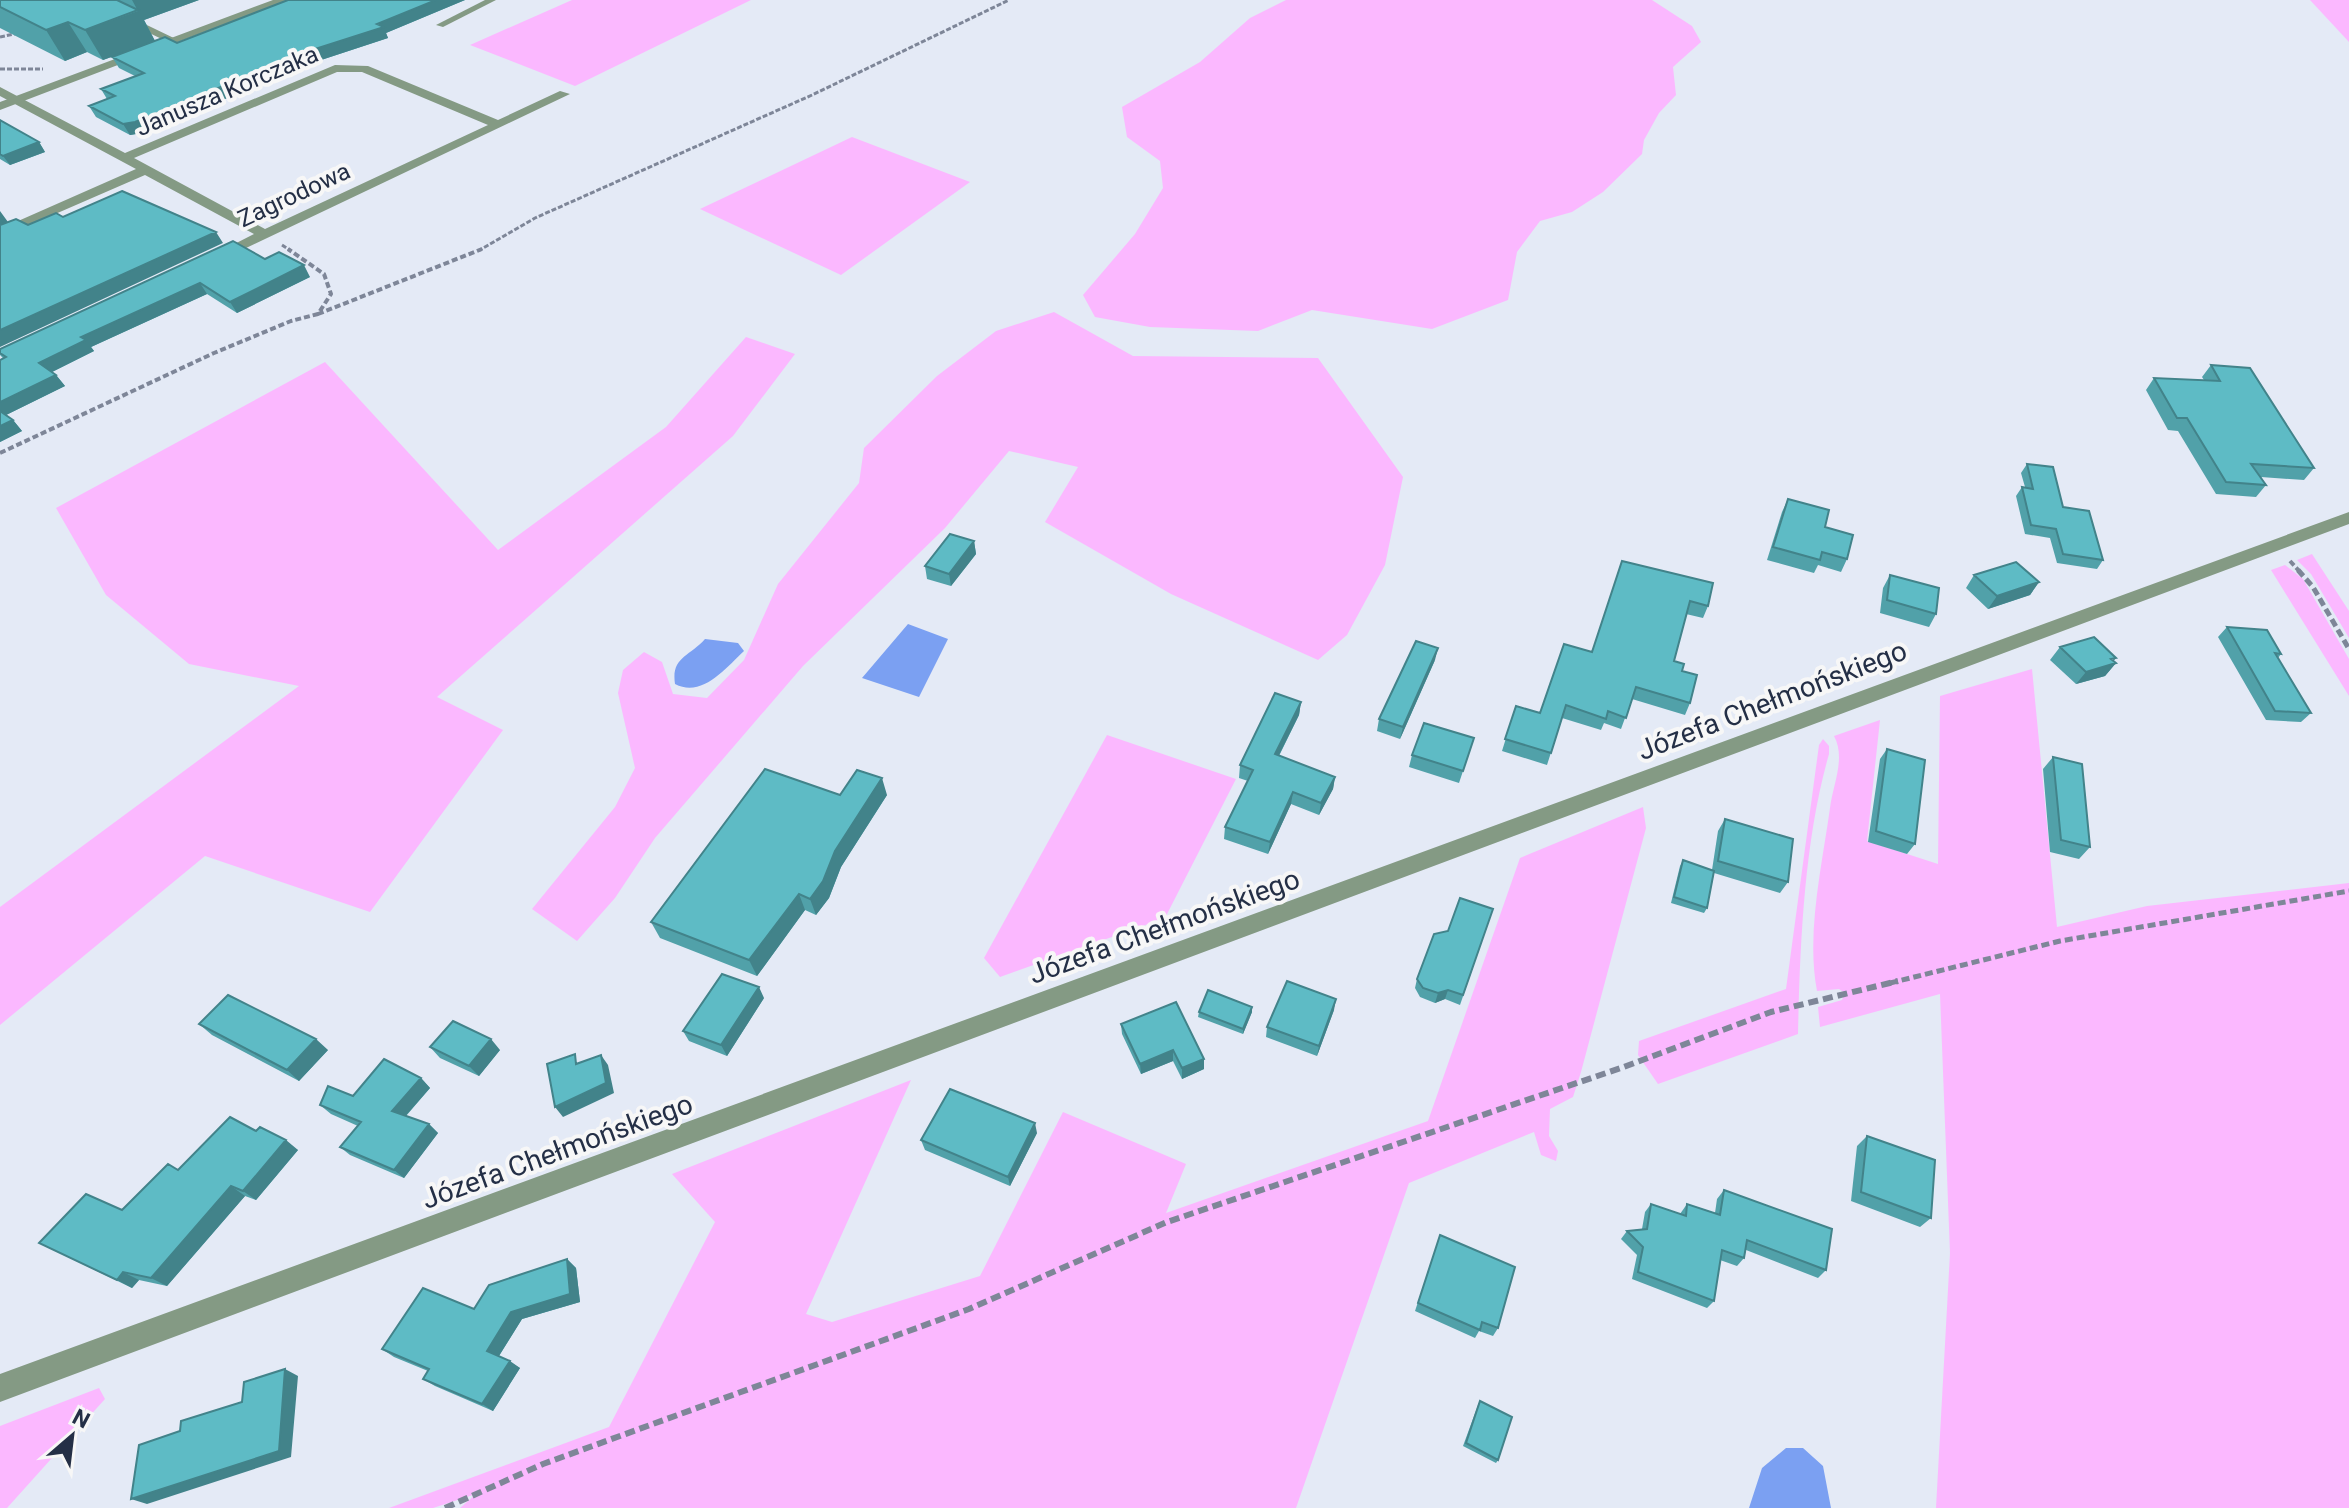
<svg xmlns="http://www.w3.org/2000/svg" width="2349" height="1508" font-family="Roboto,sans-serif">
<style>
.green{fill:#fbb8ff}
.water{fill:#7ba0f2}
.lines{fill:none;stroke-linecap:round;stroke-linejoin:round}
.path-far3{stroke:#7e8698;stroke-width:3;stroke-dasharray:5 2;stroke-linecap:butt}
.path-far2{stroke:#7e8698;stroke-width:4;stroke-dasharray:6 3;stroke-linecap:butt}
.path-far1{stroke:#7e8698;stroke-width:5;stroke-dasharray:8 4;stroke-linecap:butt}
.path{stroke:#7e8698;stroke-width:6;stroke-dasharray:10 5;stroke-linecap:butt}
.service{fill:#849a84;fill-rule:evenodd}
.minor{fill:#849a84;fill-rule:evenodd}
.tertiary{fill:#849a84;fill-rule:evenodd}
.wall{fill:#51a1a9}
.shaded-wall{fill:#42838a}
.building{fill:#5ebbc5;stroke:#42838a;stroke-width:2}
.labels{text-anchor:middle;stroke-width:8;stroke-linejoin:round;paint-order:stroke}
.far-street-label{font-size:24px;fill:#242f46;stroke:#f7f7f7}
.street-label{font-size:28px;fill:#242f46;stroke:#f7f7f7}
</style>
<rect width="100%" height="100%" fill="#e4eaf6"/>
<path class="green" d="M572,0H751L575,86L470,45Z
M1286,0H1652L1692,26L1701,42L1673,67L1676,95L1659,113L1644,140L1642,154L1603,192L1572,212L1540,221L1517,252L1508,300L1432,329L1312,310L1258,331L1150,327L1095,317L1083,295L1135,234L1163,188L1160,161L1127,137L1122,107L1200,62L1250,18Z
M2310,0H2349V42Z
M852,137L970,182L841,275L700,209Z
M1054,312L1133,356L1318,358L1403,477L1385,565L1347,635L1318,660L1171,594L1045,522L1078,467L1009,451L945,528L803,666L655,838L615,898L577,941L532,909L615,807L635,768L618,693L623,670L644,652L662,662L673,694L707,698L744,660L778,584L859,483L864,448L937,376L996,331Z
M746,337L795,354L733,436L437,697L503,730L370,912L205,856L0,1025V907L299,686L189,664L106,595L56,508L325,362L498,550L666,427Z
M2312,554L2349,611V638L2311,574L2297,560Z
M2285,565L2303,579L2349,659V696L2271,570Z
M2032,669L2057,927L2147,906L2349,883V1508H1936L1950,1253L1940,994L1820,1027L1818,1007L1842,1000L1845,993L1839,989L1817,991C1806,933 1822,866 1830,808C1833,784 1846,758 1834,736L1880,720L1867,841L1938,864L1940,696Z
M1107,735L1236,779L1165,918L1000,977L984,958Z
M1823,739L1829,746V754C1804,841 1800,944 1798,1034L1658,1084L1638,1055L1639,1041L1786,989L1819,745Z
M1643,807L1646,828L1581,1072L1573,1097L1550,1109L1549,1136L1558,1151L1556,1161L1541,1155L1534,1132L1409,1183L1296,1508H460L476,1494L433,1508H389L609,1427L715,1222L672,1174L911,1080L806,1314L832,1322L980,1276L1063,1112L1186,1164L1166,1213L1428,1121L1520,858Z
M99,1388L105,1399L7,1508H0V1426Z"/>
<path class="water" d="M908,624L948,639L919,697L862,678Z
M705,639L738,643L744,651C725,669 702,698 675,684C671,657 689,657 705,639Z
M1786,1448H1803L1823,1466L1831,1508H1749L1762,1468Z"/>
<g class="lines">
<path class="path-far3" d="M0,37L19,33
M0,69H43
M282,245L291,251
M478,251L535,218L812,95L1009,0"/>
<path class="path-far2" d="M318,314L482,249
M0,453L214,353L291,321L318,314L331,294L324,274L288,249
M2290,561L2300,572"/>
<path class="path-far1" d="M2298,570L2313,587L2349,649
M1890,983L2060,941L2349,891"/>
<path class="path" d="M445,1508L543,1464L969,1309L1167,1222L1621,1068L1771,1012L1898,981"/>
<path class="service" d="M485,0H496L443,27L436,25Z"/>
<path class="minor" d="M81,0H95L180,41L170,43Z
M335,65L368,66L498,120L560,91L570,94L221,260L209,257L254,234L145,175L0,238V229L136,169L0,96V87L125,153ZM337,72H362L488,125L265,229L134,158Z"/>
<path class="tertiary" d="M273,0H288L0,110V102Z
M2349,512V524L0,1402V1374Z"/>
</g>
<path class="wall" d="M0,0H199L144,20L155,41L103,60L87,52L65,61L0,28Z
M288,0H465L386,33L388,38L315,62L142,133L130,135L96,117L89,106L107,99L101,89L135,76L119,68L112,57L177,43Z
M0,120L39,142L45,152L10,165L0,159Z
M265,259L310,277L237,313L207,294L91,347L94,351L52,372L56,375L65,386L6,415L13,420L22,431L0,442V360L3,358L0,355V349Z
M2211,365L2314,468L2304,480L2261,477L2266,485L2256,497L2216,494L2178,431L2168,430L2146,390L2154,378L2204,380L2202,377Z
M2027,464L2063,507L2103,560L2097,569L2057,563L2050,538L2025,534L2016,496L2022,487H2025L2021,473Z
M1788,499L1825,527L1847,559L1841,572L1818,565L1814,573L1767,560L1782,512Z
M974,541L976,554L951,586L927,579L925,566Z
M1622,561L1708,606L1703,618L1686,614L1674,661L1682,671L1690,703L1685,715L1632,699L1621,729L1604,723L1601,730L1562,718L1547,765L1502,751L1516,706L1540,713L1592,652Z
M1890,575L1936,614L1929,627L1880,613L1883,588Z
M1974,575L2039,582L2030,595L1988,609L1966,588Z
M2227,627L2281,654L2278,658L2311,713L2301,722L2266,720L2218,637Z
M2060,647L2113,661L2116,663L2105,676L2076,684L2050,660Z
M1435,660L1400,739L1377,731L1379,719Z
M1301,702L1299,715L1279,756L1335,777L1333,789L1319,815L1291,804L1268,854L1224,839L1225,827L1248,781L1239,778L1240,765Z
M1474,738L1459,783L1409,767L1412,755Z
M1887,749L1915,844L1907,854L1868,842L1880,759Z
M2053,757L2090,847L2079,859L2050,852L2043,769Z
M840,795H887L841,867L829,898L816,915L805,910L757,976L660,938L651,922Z
M1725,819L1788,882L1780,893L1714,873L1707,908L1704,913L1671,903L1680,866L1683,860L1712,870L1718,831Z
M1493,909L1460,1005L1445,999L1435,1003L1420,997L1415,988L1417,979L1448,931Z
M764,998L727,1056L689,1041L683,1031Z
M1334,1010L1317,1056L1266,1037L1267,1027Z
M1199,1012H1252L1243,1034L1198,1017Z
M199,1024L328,1050L299,1081L212,1035Z
M1121,1024L1204,1059V1069L1182,1079L1173,1061L1141,1074L1122,1034Z
M430,1047L500,1050L479,1076L440,1058Z
M421,1078L430,1088L406,1116L429,1124L438,1133L404,1178L350,1155L340,1147L358,1126L331,1114L320,1105L353,1096Z
M256,1131L298,1150L256,1200L245,1196L167,1286L139,1280L132,1288L39,1243L122,1210L178,1170Z
M1037,1133L1010,1186L925,1150L921,1140Z
M1867,1136L1931,1218L1920,1227L1851,1201L1857,1146Z
M1724,1190L1826,1270L1818,1278L1746,1250L1744,1258L1737,1266L1720,1260L1714,1301L1707,1308L1632,1279L1637,1255L1621,1239L1627,1231L1642,1229L1645,1212L1651,1204L1680,1214L1687,1204L1715,1213L1717,1199Z
M1440,1235L1498,1328L1493,1336L1479,1331L1475,1338L1415,1311Z
M567,1259L576,1268L580,1302L522,1319L499,1356L520,1368L493,1411L435,1386L423,1379L428,1371L394,1357L382,1349L474,1309Z
M1480,1401L1498,1460L1496,1463L1463,1446L1478,1405Z"/>
<path class="shaded-wall" d="M132,0H199L144,20L155,41L103,60L85,30L138,11Z
M436,0H465L386,33L388,38L315,62L142,133L130,135L123,124L377,24Z
M68,22L87,52L65,61L46,30Z
M39,142L45,152L10,165L3,156Z
M0,211L8,222L0,227Z
M216,232L223,243L0,347V330Z
M304,265L310,277L237,313L230,302Z
M200,283L207,294L91,347L94,351L48,374L39,363L81,337Z
M56,375L65,386L2,417L0,414V402Z
M13,420L22,431L0,442V426Z
M974,541L976,554L951,586L949,574Z
M2039,582L2030,595L1988,609L1997,596Z
M1438,648L1435,660L1400,739L1403,727Z
M2116,658L2110,665L2116,663L2105,676L2076,684L2086,672Z
M1301,702L1299,715L1273,767L1275,754Z
M1335,777L1333,789L1319,815L1321,803Z
M882,778L887,795L841,867L829,898L816,915L810,899L835,851Z
M1293,792L1291,804L1268,854L1270,842Z
M799,894L805,910L757,976L749,960Z
M759,987L764,998L727,1056L721,1045Z
M1448,990L1445,999L1435,1003L1438,993Z
M1336,999L1334,1010L1317,1056L1319,1046Z
M1252,1007V1012L1243,1034V1029Z
M316,1039L328,1050L299,1081L287,1070Z
M491,1039L500,1050L479,1076L469,1066Z
M1173,1050V1061L1141,1074L1140,1064Z
M601,1055L608,1065L614,1093L563,1117L555,1107Z
M1204,1059V1069L1182,1079V1068Z
M421,1078L430,1088L402,1120L392,1111Z
M1035,1123L1037,1133L1010,1186L1008,1177Z
M429,1124L438,1133L404,1178L394,1170Z
M286,1140L298,1150L256,1200L243,1191Z
M231,1186L245,1196L167,1286L151,1278Z
M567,1259L576,1268L580,1302L522,1319L497,1359L487,1351L511,1312Z
M123,1272L139,1280L132,1288L117,1280Z
M510,1361L520,1368L493,1411L482,1404Z
M285,1369L298,1376L291,1457L147,1504L131,1499Z"/>
<path class="building" d="M0,0H117L138,10L85,30L68,22L46,30L0,7Z
M288,0H436L377,24L384,27L309,51L135,122L123,124L89,106L115,96L101,89L144,73L112,57L165,37L177,43Z
M0,120L39,142L3,156L0,154Z
M122,191L216,232L0,330V225L16,219L28,225L56,213L63,217Z
M233,241L265,259L279,252L304,265L230,302L200,283L81,337L86,340L39,363L56,375L0,402V360L6,357L0,353V349Z
M2211,365L2250,368L2314,468L2251,464L2266,485L2226,482L2187,418H2177L2154,378L2220,381Z
M0,411L13,420L0,426Z
M2027,464L2053,467L2063,507L2089,511L2103,560L2063,554L2056,529L2031,525L2022,487L2033,489Z
M1788,499L1829,510L1825,527L1853,535L1847,559L1822,552L1820,560L1773,547Z
M950,534L974,541L949,574L925,566Z
M1622,561L1713,583L1708,606L1690,601L1674,661L1684,664L1682,671L1697,675L1690,703L1636,687L1626,718L1608,711L1606,719L1566,705L1551,753L1505,739L1516,706L1540,713L1564,644L1592,652Z
M2016,562L2039,582L1997,596L1974,575Z
M1890,575L1939,588L1936,614L1887,600Z
M2227,627L2267,630L2281,654L2275,653L2311,713L2275,711Z
M2094,637L2116,658L2111,659L2116,663L2086,672L2060,647Z
M1416,641L1438,648L1403,727L1379,719Z
M1275,693L1301,702L1275,754L1335,777L1321,803L1293,792L1270,842L1225,827L1253,770L1240,765Z
M1424,723L1474,738L1463,771L1412,755Z
M1887,749L1925,760L1915,844L1876,831Z
M2053,757L2082,764L2090,847L2061,840Z
M765,769L840,795L857,770L882,778L835,851L823,881L810,899L799,894L749,960L651,922Z
M1725,819L1793,839L1788,882L1718,861Z
M1683,860L1714,871L1707,908L1674,897Z
M1460,898L1493,909L1463,995L1448,990L1438,993L1423,988L1417,979L1434,934L1448,931Z
M722,974L759,987L721,1045L683,1031Z
M1287,981L1336,999L1319,1046L1267,1027Z
M1208,990L1252,1007L1243,1029L1199,1012Z
M228,995L316,1039L287,1070L199,1024Z
M1176,1002L1204,1059L1182,1068L1173,1050L1140,1064L1121,1024Z
M453,1021L491,1039L469,1066L430,1047Z
M575,1054L576,1064L601,1055L606,1083L555,1107L547,1064Z
M384,1059L421,1078L392,1111L429,1124L394,1170L340,1147L361,1122L320,1105L328,1086L353,1096Z
M950,1089L1035,1123L1008,1177L921,1140Z
M230,1117L256,1131L260,1127L286,1140L243,1191L231,1186L151,1278L123,1272L117,1280L39,1243L86,1194L122,1210L168,1164L178,1170Z
M1867,1136L1935,1160L1931,1218L1861,1192Z
M1724,1190L1832,1229L1826,1270L1747,1240L1744,1258L1722,1250L1714,1301L1638,1272L1643,1247L1627,1231L1647,1229L1651,1204L1686,1216L1687,1204L1720,1215Z
M1440,1235L1515,1267L1498,1328L1482,1322L1480,1330L1418,1303Z
M567,1259L570,1294L511,1312L487,1351L510,1361L482,1404L423,1379L429,1369L382,1349L423,1288L474,1309L489,1285Z
M285,1369L279,1451L131,1499L139,1445L180,1431L181,1421L242,1402L244,1382Z
M1480,1401L1512,1417L1498,1460L1466,1443Z"/>
<g class="labels">
<g class="far-street-label">
<text transform="translate(227 91) rotate(-23)" y="8">Janusza Korczaka</text>
<text transform="translate(294 195) rotate(-25)" y="8">Zagrodowa</text>
</g>
<g class="street-label">
<text transform="translate(1772 700) rotate(-21)" y="10">Józefa Chełmońskiego</text>
<text transform="translate(1164 926) rotate(-20)" y="10">Józefa Chełmońskiego</text>
<text transform="translate(557 1151) rotate(-20)" y="10">Józefa Chełmońskiego</text>
</g>
</g>
<g transform="translate(72 1436) rotate(28)" stroke="#f7f7f7" stroke-width="6" paint-order="stroke">
<path d="M0-6L14 30L0 20L-14 30Z" fill="#242f46"/>
<text y="-12" font-size="22" font-weight="bold" text-anchor="middle" fill="#242f46">N</text>
</g>
</svg>
